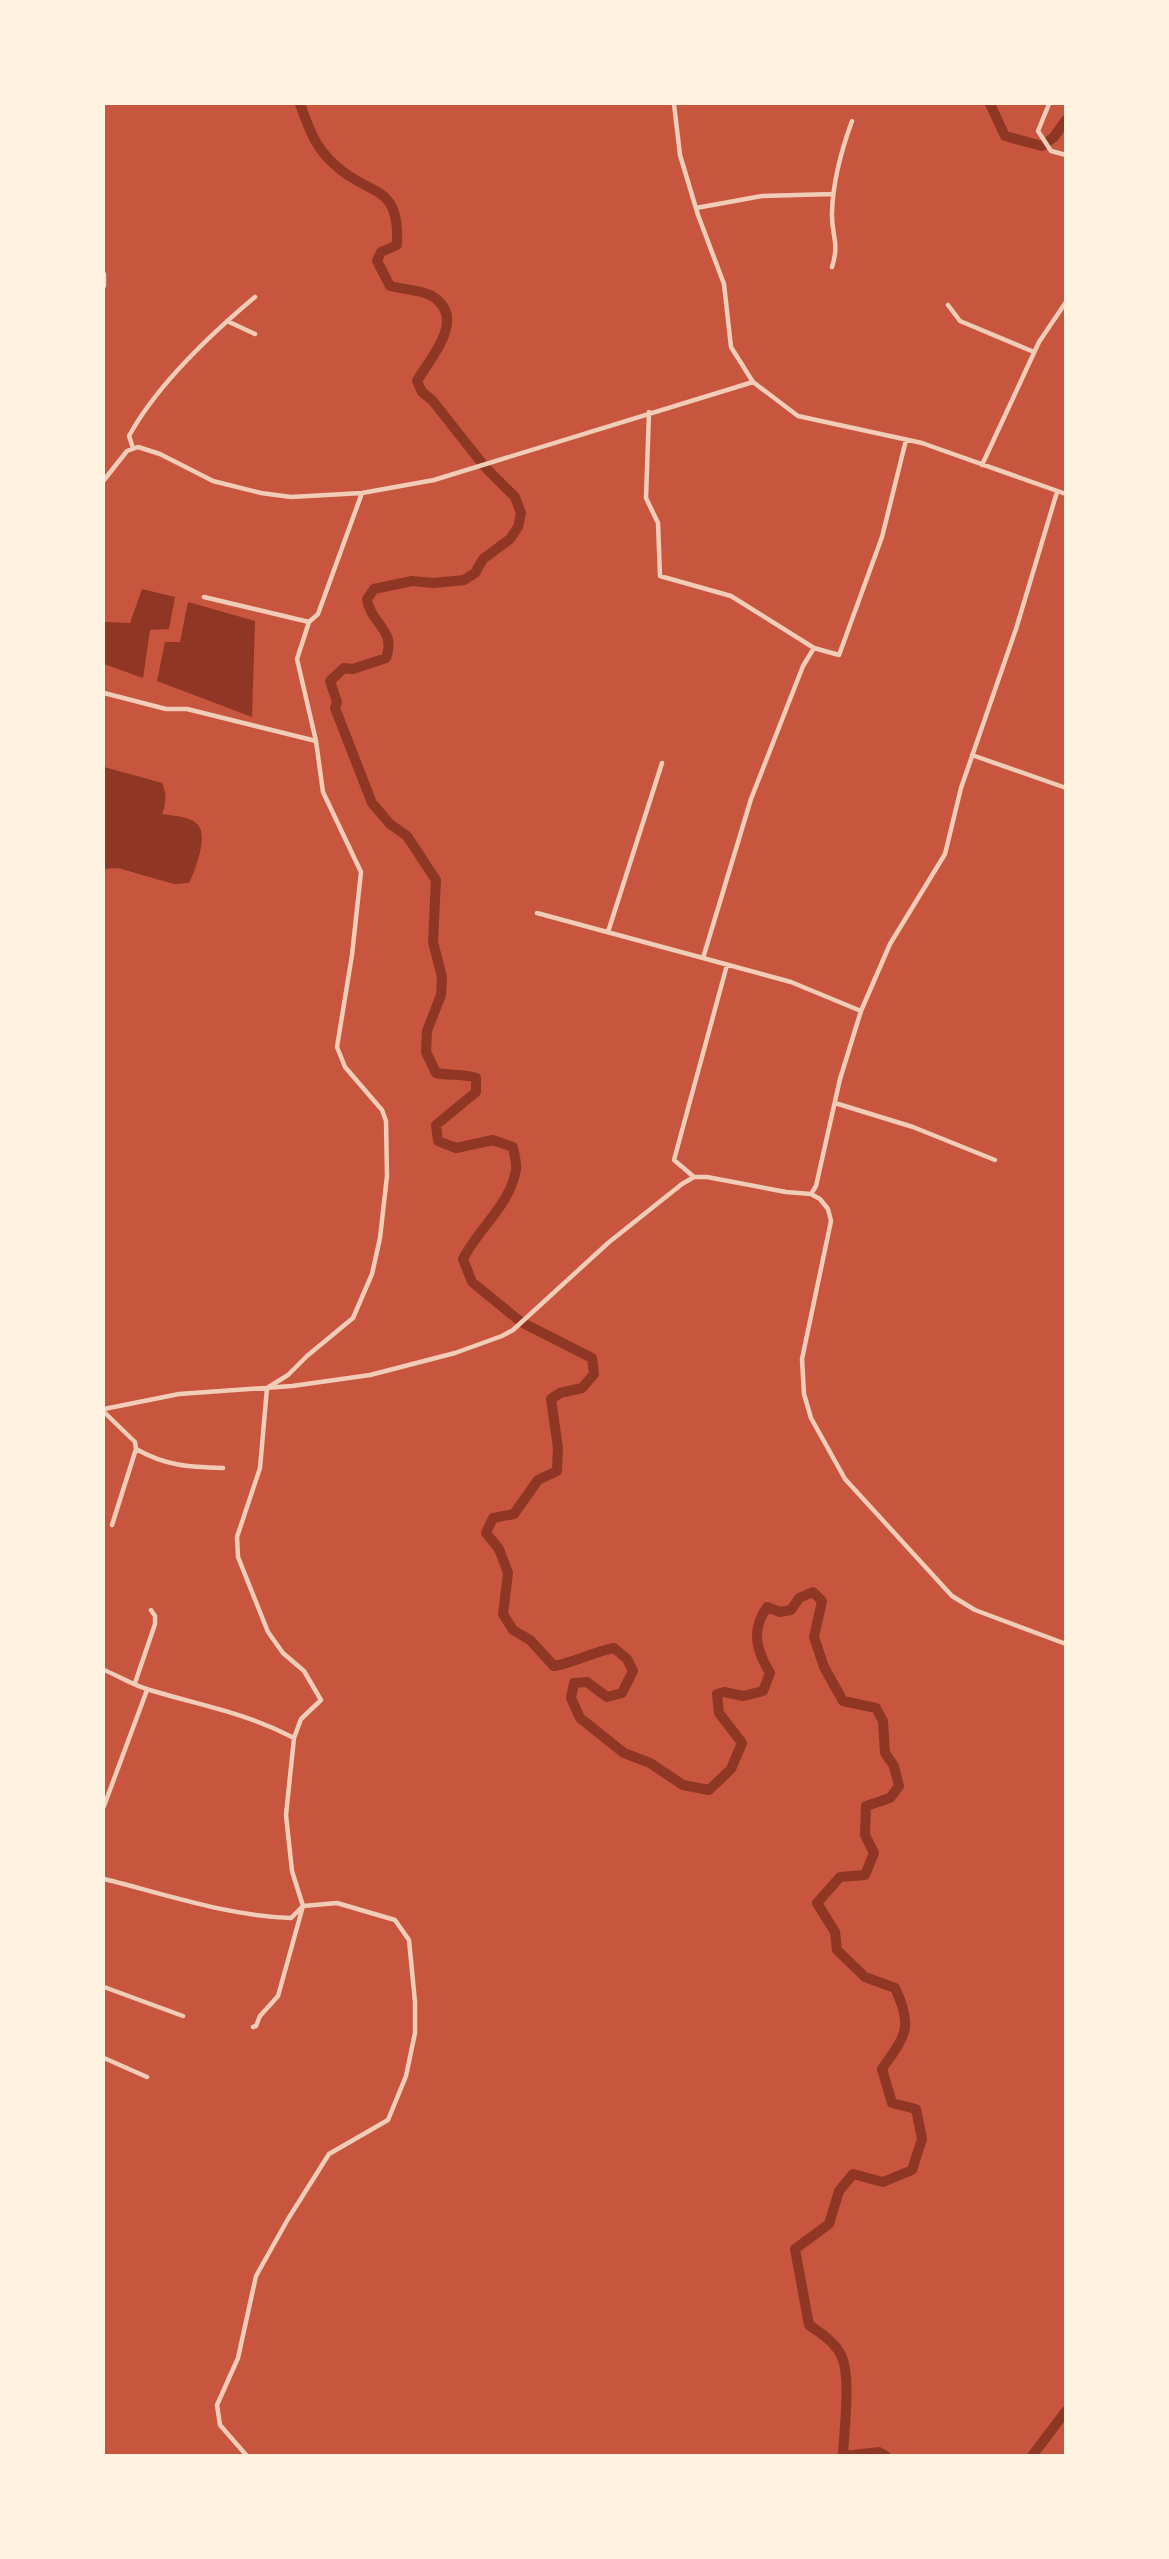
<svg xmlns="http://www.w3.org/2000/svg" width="1169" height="2559" font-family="Quicksand,sans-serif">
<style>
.water{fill:#8f3625}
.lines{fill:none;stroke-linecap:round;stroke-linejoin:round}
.canal{stroke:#8f3625;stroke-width:10}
.minor{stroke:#f1ccb7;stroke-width:4.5}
</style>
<rect width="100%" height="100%" fill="#c8553d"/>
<path class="water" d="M142,589L175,597L169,629L150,630L143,678L104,664V622L130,623Z
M188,602L255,621L252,717L157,681L165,642H180Z
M104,767L162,783C167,793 166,804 162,814C190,818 208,818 200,852C197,863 194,873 189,883L174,884L118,868L104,869Z"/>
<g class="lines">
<path class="canal" d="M300,104C309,128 314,146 334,164C369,198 400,181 397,245L381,252L377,261L390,286C402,289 421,290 432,296C468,318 430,358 417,381L422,392L432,400L485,467L515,497L521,513L518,527L510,539L483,559L475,573L464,580L434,583L412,581L374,589L367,599C370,623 397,630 386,658L353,669L344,668L330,681L337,702L335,708L372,803L390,824L407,836L436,880L433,942L442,977L441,995L427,1031L426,1052L436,1073C450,1076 463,1073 476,1078V1092L436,1125L438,1141L456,1148L493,1140L513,1147C514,1154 517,1163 516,1170C510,1205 478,1229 463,1259L472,1282L521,1322L592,1358L594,1374L582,1388L560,1393L551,1399L558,1448L557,1471L538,1480L514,1514L493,1518L486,1533L499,1549L508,1573L503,1614L513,1630L530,1640L554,1666C576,1662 593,1652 614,1648L627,1659L633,1671L622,1693L607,1697L587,1682L574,1683L571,1698L580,1718L624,1753L650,1763L683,1785L709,1790L731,1769L742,1743L719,1713L717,1694L724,1692L743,1696L763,1691L770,1673C756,1650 751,1630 767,1607L780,1612L791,1610L799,1598L813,1592L822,1601L814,1637L824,1667L843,1701L876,1708L883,1721L885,1753L894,1766L899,1786L890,1798L866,1806L865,1835L874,1853L865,1875L840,1877L817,1903L835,1932L837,1950L865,1977L895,1988C914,2028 905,2036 882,2069L892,2103L916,2109L922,2139L912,2170L883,2182L853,2174L839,2191L829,2224L795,2249L809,2325C821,2333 836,2343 842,2357C851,2379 844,2431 843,2456
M990,104L1005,136L1042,146L1054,137L1066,120
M844,2456L879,2452L886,2456
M1032,2456L1066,2411"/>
<path class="minor" d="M674,104L680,155L698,215L724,284L731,347L753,382
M1049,104L1038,131L1051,151L1066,155
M696,208L762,196L833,194
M832,267C840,242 831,235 832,212C833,181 841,151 852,121
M104,274V286
M948,305L960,321L1034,352
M227,321L255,334
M649,412L646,498L658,523L660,576L731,596L814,648
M133,448L129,436C157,385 211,334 255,297
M982,465L1039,342L1066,302
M104,480L127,451L138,447L160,454L213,481L261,493L291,497L362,493L434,480L753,382L798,416L922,443L1066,494
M204,597L309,622
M104,693L166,709H187L316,741
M972,755L1066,788
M537,913L703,958
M608,932L662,763
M861,1011L791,982L703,958L751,799L803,666L814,648L839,655L882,537L906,440
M835,1103L913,1127L995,1160
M694,1177L674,1160L727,965
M811,1194L816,1186L840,1079L861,1011L890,944L945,854L961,788L1016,629L1057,492
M104,1409L179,1394L292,1386L370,1375L455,1353L502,1336L513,1330L608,1243L682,1184L694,1177H707L786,1192L811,1194L820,1199L828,1209L831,1221L802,1359L804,1394L811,1418L845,1479L952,1596L975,1610L1066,1644
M104,1412L135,1442L136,1449L112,1525
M136,1449C166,1466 189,1467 223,1468
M104,1670C119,1676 134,1686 150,1690C202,1706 244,1712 294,1738
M135,1683L155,1624V1616L151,1610
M104,1806L147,1690
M104,1879C165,1894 228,1916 291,1918L303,1906L337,1903L395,1920L409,1940L415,2002V2033L406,2076L388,2120L329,2154L288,2219L256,2276L238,2358L217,2405L220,2425L247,2456
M104,1987L183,2016
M253,2027L256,2026L260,2016L278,1996L303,1906L292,1871L286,1815L294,1738L301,1719L321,1700L304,1671L283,1653L268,1632L238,1557L237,1537L260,1468L267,1388L288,1375L307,1356L353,1318L372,1274L380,1238L387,1176L386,1121L382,1110L345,1067L337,1047L352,955L361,872L323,792L316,741L297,659L309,622L318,614L362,493
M104,2058L147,2077"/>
</g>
<rect width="1169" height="2559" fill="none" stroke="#fff3e0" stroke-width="210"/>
</svg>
